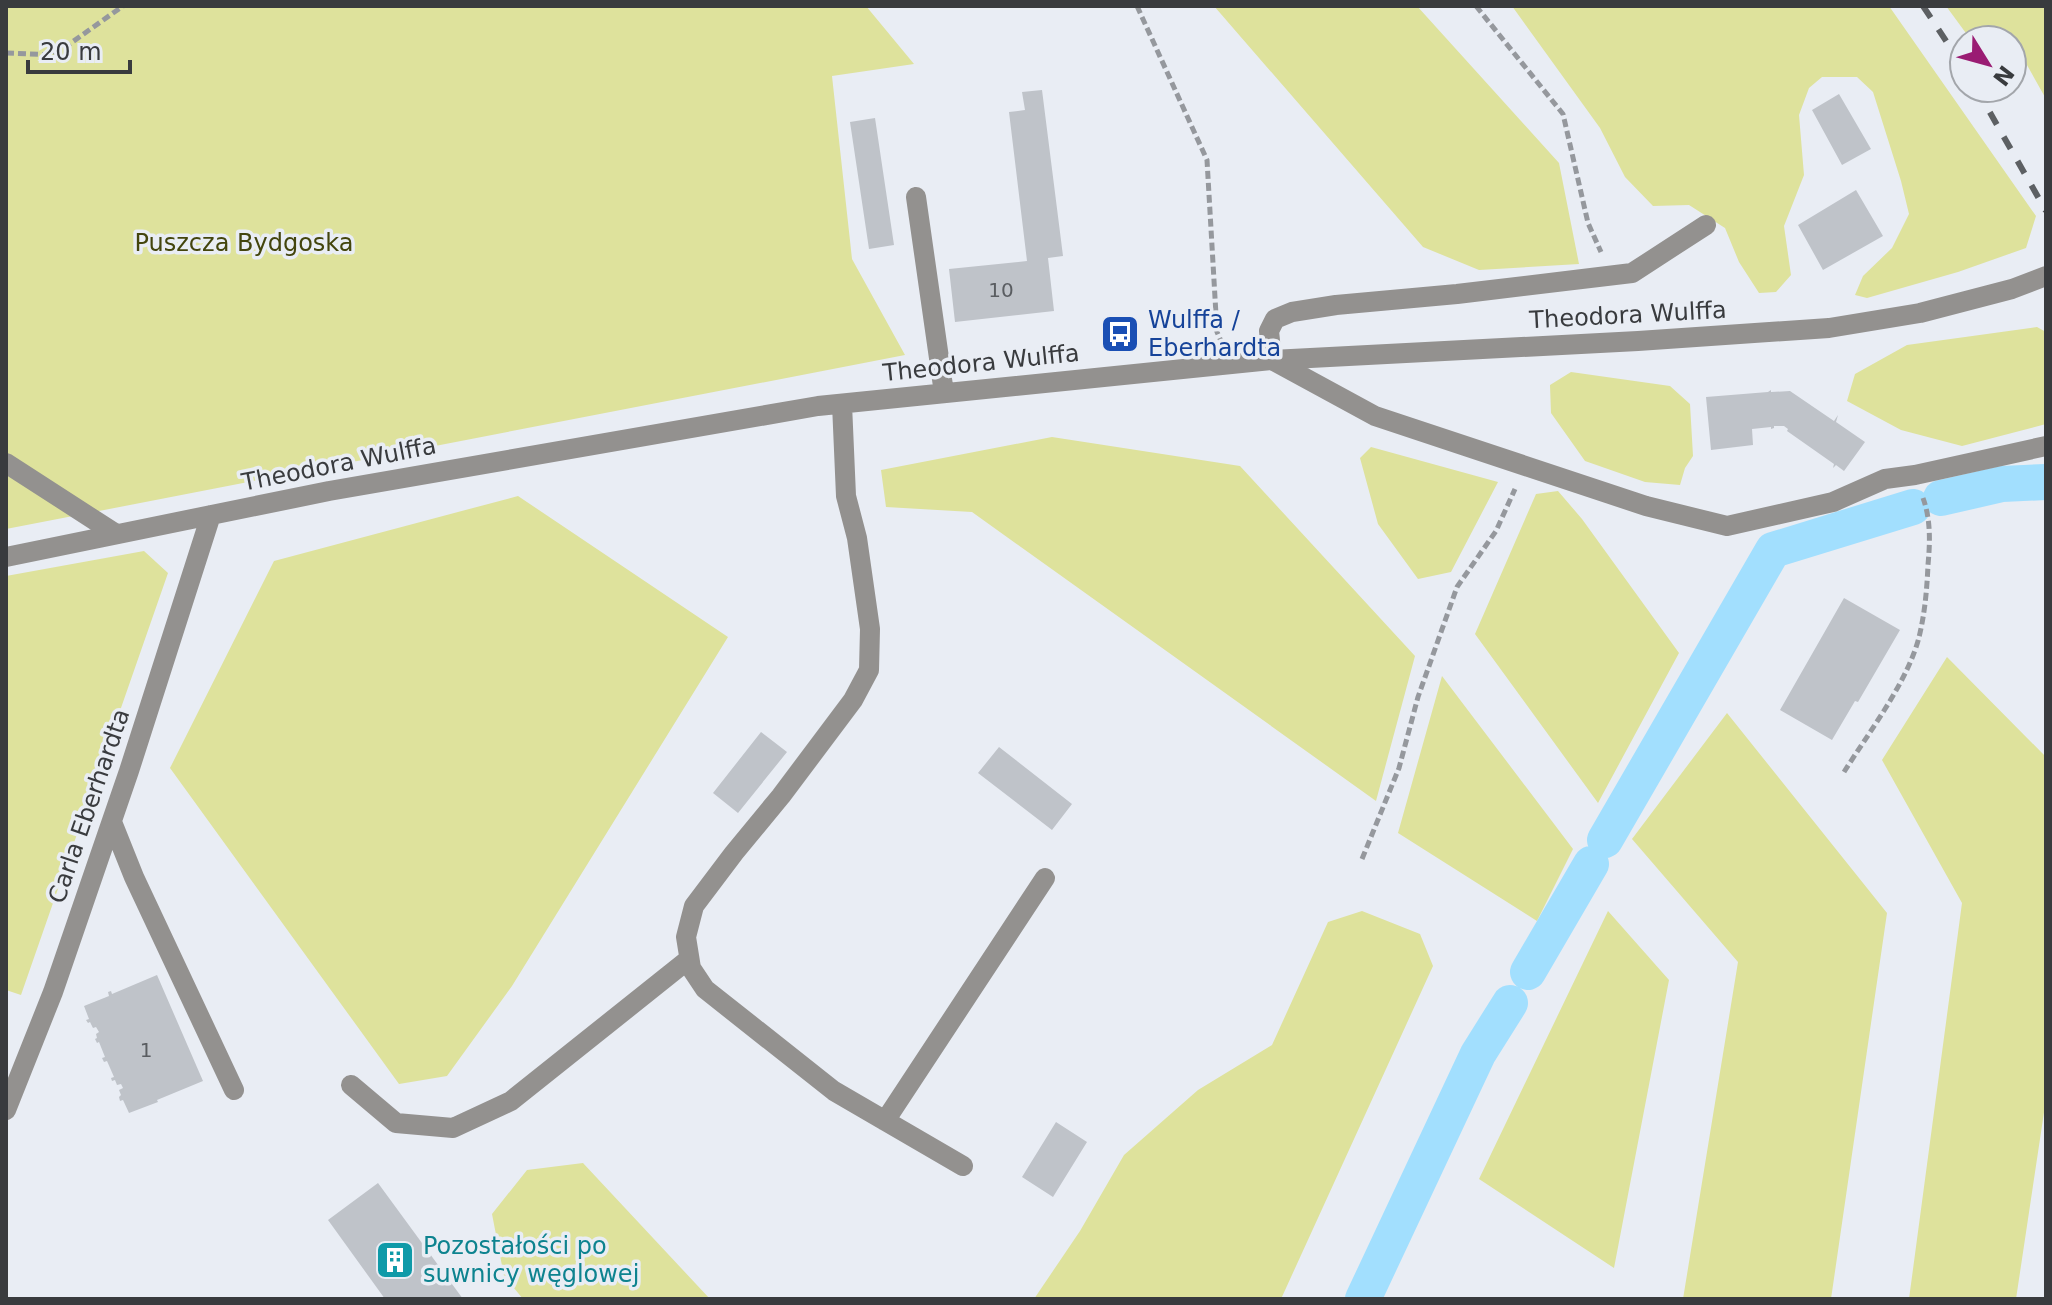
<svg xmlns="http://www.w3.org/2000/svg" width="2052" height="1305" font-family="'DejaVu Sans',sans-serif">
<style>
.green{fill:#dee29c}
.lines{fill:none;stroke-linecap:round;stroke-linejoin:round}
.canal{stroke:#a2dffe;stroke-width:36}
.building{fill:#bfc3c9}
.path{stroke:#95989d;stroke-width:5;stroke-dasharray:8 4;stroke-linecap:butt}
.minor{stroke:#93918f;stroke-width:20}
.rail{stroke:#5d6063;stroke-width:6;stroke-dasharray:14 14;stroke-linecap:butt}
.labels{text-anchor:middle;stroke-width:7;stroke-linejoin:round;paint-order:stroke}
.number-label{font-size:20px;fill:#5a5d61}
.park-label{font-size:24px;fill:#43450d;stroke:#e9edf4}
.street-label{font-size:24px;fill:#393b3e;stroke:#e9edf4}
.transit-label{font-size:24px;fill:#164399;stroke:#e9edf4;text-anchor:start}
.culture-label{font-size:24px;fill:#0d838f;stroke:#e9edf4;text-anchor:start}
</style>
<rect width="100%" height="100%" fill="#e9edf4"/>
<path class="green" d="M6,6H866L914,64L832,76L852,259L905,355L6,529Z
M1214,6H1417L1559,163L1579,264L1479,270L1423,247Z
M1512,6H1889L2036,216L2026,248L1958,272L1867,298L1855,295L1863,276L1892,248L1909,214L1901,181L1873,92L1857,77H1822L1809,88L1799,115L1804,175L1784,226L1791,275L1776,292L1759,293L1739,262L1725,228L1689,205L1653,206L1625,177L1600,128Z
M1946,6H2046V99L2027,65L2012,62V40H1971Z
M2037,327L2046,332V424L1962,446L1901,430L1847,401L1855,374L1907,345Z
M1571,372L1670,386L1690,404L1693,456L1685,468L1680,485L1645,482L1585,461L1551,413L1550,385Z
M1052,437L1240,466L1415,656L1376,801L972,512L886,507L881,470Z
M1371,447L1498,482L1451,572L1418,579L1378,524L1360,458Z
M1558,491L1582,519L1679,653L1598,803L1475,634L1536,494Z
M518,496L728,637L512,986L447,1076L399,1084L170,768L274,561Z
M144,551L168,573L21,995L6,990V576Z
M1947,657L2046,757V1099L2016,1299H1909L1962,903L1882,760Z
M1442,676L1573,849L1537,921L1398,833Z
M1727,713L1887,913L1831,1299H1683L1738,962L1632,839Z
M1362,911L1420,934L1433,966L1281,1299H1034L1080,1231L1124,1155L1198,1090L1272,1045L1328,922Z
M1608,911L1669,980L1614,1268L1479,1179Z
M583,1163L710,1299H523L504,1276L492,1214L527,1170Z"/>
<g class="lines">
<path class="canal" d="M1941,498L2002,484L2046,482
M1605,840L1773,550L1913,507
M1528,972L1591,864
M1363,1299L1478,1054L1510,1003"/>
</g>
<path class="building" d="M1042,90L1063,256L1048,258L1054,311L955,322L949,269L1027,261L1009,112L1025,110L1022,92Z
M1839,94L1871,149L1842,165L1812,110Z
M875,118L894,245L869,249L850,122Z
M1856,190L1883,236L1823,270L1798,225Z
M1771,390V392L1790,391L1834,421L1838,415L1836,422L1865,442L1844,471L1836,465L1833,468L1834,464L1787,431L1788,429L1784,426H1774V428L1771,429V427L1752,429L1753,445L1711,450L1706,397L1768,392Z
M1844,598L1900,630L1858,702L1855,701L1832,740L1780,710Z
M761,732L787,752L738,813L713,793Z
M999,747L1072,804L1052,830L978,773Z
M157,975L203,1081L157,1100L158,1102L129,1113L123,1100L120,1101L119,1097L121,1095L119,1090L123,1088L121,1084L117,1085L115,1080L112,1081L111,1078L114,1077L107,1061L104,1062L102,1058L105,1057L99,1042L97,1043L95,1039L97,1038L96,1034L99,1032L96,1027L93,1028L90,1022L88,1023L86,1020L89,1019L84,1006L109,996L108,992L111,991L112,994Z
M1056,1122L1087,1142L1053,1197L1022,1177Z
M378,1183L463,1299H385L328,1220Z"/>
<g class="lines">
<path class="path" d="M1137,6L1207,160L1217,332L1221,341
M1476,6L1563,114L1588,223L1601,252
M6,53L54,55L123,6
M1844,772C1869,732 1910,679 1920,633C1925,611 1927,588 1928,565C1930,543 1931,520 1923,498
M1362,859L1399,768L1418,697L1457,587L1496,531L1515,489"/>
<path class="minor" d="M916,197L944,393
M1706,225L1632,273L1457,294L1336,305L1292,312L1275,319L1269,331L1272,360L1375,416L1646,506L1727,526L1833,502L1885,479L1915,475L2046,446
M842,404L846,496L857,538L870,629L869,670L853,700L781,796L734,853L694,906L686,937L691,968L705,989L834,1091L963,1166
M6,463L116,534
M6,557L329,491L818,406L1272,360L1638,341L1829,328L1920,313L2012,289L2046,276
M112,822L134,877L234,1090
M351,1085L396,1123L453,1128L511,1101L689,959
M6,1110L53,992L129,771L211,515
M885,1121L1045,878"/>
<path class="rail" d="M1923,6L1964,68
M1976,88L2046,211"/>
</g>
<defs>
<g id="bus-square" transform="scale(2)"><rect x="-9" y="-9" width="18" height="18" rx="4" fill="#1a4fb4" stroke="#e9edf4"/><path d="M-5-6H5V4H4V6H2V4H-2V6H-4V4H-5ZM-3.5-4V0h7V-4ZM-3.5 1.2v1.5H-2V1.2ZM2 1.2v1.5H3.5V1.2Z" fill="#fff"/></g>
<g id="building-square" transform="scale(2)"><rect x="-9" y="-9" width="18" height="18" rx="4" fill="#0f9aa8" stroke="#e9edf4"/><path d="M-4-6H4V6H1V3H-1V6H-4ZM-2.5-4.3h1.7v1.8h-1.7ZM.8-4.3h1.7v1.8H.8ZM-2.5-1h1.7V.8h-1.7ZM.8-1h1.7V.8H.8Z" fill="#fff"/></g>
</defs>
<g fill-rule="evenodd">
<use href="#bus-square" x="1120" y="334"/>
<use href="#building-square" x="395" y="1260"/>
</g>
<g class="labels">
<g class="number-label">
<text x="1001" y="297">10</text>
<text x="146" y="1057">1</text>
</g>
<g class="park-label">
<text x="244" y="251">Puszcza Bydgoska</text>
</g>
<g class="street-label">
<text transform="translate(1628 315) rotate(-3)" y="8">Theodora Wulffa</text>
<text transform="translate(981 363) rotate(-6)" y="8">Theodora Wulffa</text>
<text transform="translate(339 464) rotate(-11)" y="8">Theodora Wulffa</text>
<text transform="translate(89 806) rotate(-71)" y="8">Carla Eberhardta</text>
</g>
<g class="transit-label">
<text x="1148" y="328">Wulffa /<tspan x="1148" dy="28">Eberhardta</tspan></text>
</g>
<g class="culture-label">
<text x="423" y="1254">Pozostałości po<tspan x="423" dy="28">suwnicy węglowej</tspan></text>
</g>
</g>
<rect width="2052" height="1305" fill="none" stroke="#393b3e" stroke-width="16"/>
<g transform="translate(1988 64) rotate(127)"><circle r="38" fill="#e9edf4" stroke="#a3a6ab" stroke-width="2"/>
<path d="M0-6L14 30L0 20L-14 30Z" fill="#9a1c73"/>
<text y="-12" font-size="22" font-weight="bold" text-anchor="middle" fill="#393b3e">N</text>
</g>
<path d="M28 60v12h102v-12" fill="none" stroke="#393b3e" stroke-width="4"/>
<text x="40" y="60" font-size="24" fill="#393b3e" stroke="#e9edf4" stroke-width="6" paint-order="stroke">20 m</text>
</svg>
